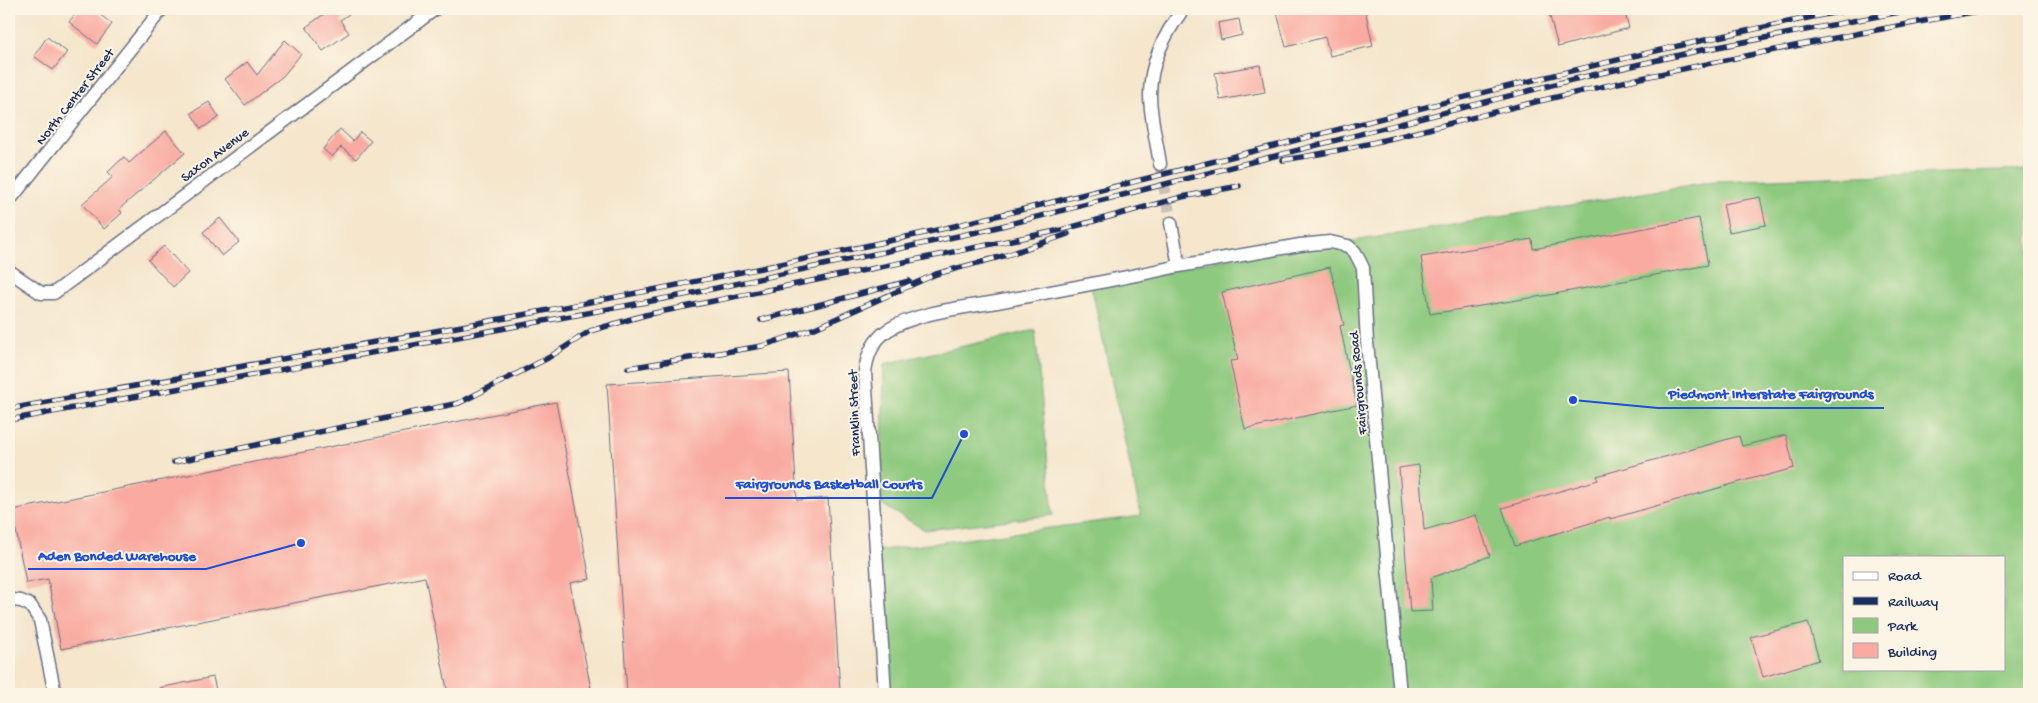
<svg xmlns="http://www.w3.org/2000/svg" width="2038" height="703" font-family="'Gochi Hand',sans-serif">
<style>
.green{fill:#8dc97e;stroke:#547c6e;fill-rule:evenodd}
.building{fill:#f9aba1}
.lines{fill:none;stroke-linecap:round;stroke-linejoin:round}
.minor-tunnel{stroke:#c9c1b6;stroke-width:12;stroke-dasharray:12 6;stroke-linecap:butt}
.minor-casing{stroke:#676f84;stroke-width:15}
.minor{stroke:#fff;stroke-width:12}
.rail-casing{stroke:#1b2f5e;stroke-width:5.5}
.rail{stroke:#fcf5e5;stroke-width:4;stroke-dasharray:11;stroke-linecap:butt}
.labels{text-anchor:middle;stroke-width:4;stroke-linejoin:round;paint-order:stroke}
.street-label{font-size:14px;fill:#1b2f5e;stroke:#fcf5e5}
.leader{fill:none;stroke:#1d4ed8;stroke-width:2}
.callout-dot{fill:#1d4ed8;stroke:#fcf5e5;stroke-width:2}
.callout-label{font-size:15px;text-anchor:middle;font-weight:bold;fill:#1d4ed8;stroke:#fcf5e5;stroke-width:4;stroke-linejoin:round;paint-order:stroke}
</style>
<rect width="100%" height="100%" fill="#fcf5e5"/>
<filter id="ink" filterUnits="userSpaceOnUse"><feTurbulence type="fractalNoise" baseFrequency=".02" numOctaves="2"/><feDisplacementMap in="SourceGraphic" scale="10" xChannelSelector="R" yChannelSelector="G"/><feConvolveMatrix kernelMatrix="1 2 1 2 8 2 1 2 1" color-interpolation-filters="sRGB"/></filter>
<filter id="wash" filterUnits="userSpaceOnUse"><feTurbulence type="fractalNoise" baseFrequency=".0096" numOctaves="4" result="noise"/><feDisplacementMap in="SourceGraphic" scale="20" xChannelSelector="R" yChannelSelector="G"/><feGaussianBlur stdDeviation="1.12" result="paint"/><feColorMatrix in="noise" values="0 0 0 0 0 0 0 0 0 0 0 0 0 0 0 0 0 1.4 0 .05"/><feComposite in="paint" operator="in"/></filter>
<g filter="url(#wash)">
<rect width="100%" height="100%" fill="#f5e6cc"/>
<path class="green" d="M2029,170V694H885L875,551L1141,516L1091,285L1179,266L1386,236L1714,181ZM1844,557H2004V669H1844Z
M1035,330L1053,515L925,530L881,504L884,364Z"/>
<g id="blocks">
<path class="building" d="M79,9H93L112,24L97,44L69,22Z
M331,9H357L340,20L349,33L323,51L306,27Z
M1276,9H1365L1373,46L1330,56L1325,37L1286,47Z
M1548,9H1624L1629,28L1558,47Z
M1239,19L1242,35L1221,40L1218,23Z
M47,37L67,52L53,70L34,56Z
M285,40L301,54L283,76L245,105L225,79L247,62L257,75Z
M1260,65L1265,92L1220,100L1215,73Z
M209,102L219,117L201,129L191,113Z
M340,129L353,141L360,132L371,141L356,159L341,147L332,157L323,149Z
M166,131L185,153L119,209L122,213L104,229L82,204L113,177L108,172L124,157L129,163Z
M1760,197L1766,225L1729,232L1723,204Z
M220,218L239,242L222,256L203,232Z
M1699,218L1708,265L1549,295L1430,314L1421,257L1532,239L1533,249Z
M164,246L188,273L173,287L148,260Z
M1330,267L1344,325L1340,326L1357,405L1245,429L1230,361L1238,360L1222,292Z
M789,372L797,500L828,498L840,691L791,694H627L607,384Z
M556,402L590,579L570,583L592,694H448L425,577L61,649L48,579L26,583L12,510Z
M1786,435L1794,468L1761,477V476L1610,519V517L1515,546L1502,508L1598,480L1597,476L1739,436L1742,446Z
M1419,465L1424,530L1476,515L1490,556L1431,578L1433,611L1410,612L1399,468Z
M1808,622L1819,660L1763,677L1751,637Z
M213,677L217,694H159V688Z"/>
</g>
</g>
<g filter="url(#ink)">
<use href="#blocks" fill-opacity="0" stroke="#676f84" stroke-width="1"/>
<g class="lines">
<path class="minor-tunnel" d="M1160,164L1171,223"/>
<g class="minor-casing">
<path id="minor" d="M1160,164C1157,143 1150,116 1150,95C1150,62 1165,34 1183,9
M9,201L162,9
M1179,266L1300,245L1330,242L1348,246L1355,252L1363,268L1367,342L1400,694
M9,271L41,293H54L435,9
M9,602L13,600L21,601L30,605L40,620L55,694
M885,694L865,372C867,355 873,340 888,330C916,312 969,307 1002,301C1061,290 1120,279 1179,266L1171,223"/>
</g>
<use href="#minor" class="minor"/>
<g class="rail-casing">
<path id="rail" d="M1283,160C1373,147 1460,119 1548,99C1694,65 1841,36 1989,9
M761,320L909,281
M628,368L762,346L815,328L936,274L1007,255L1068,234
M9,409C180,378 351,347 522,315C665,288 808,260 950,227C1251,156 1549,68 1853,9
M9,420L684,295L986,230L1571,80L1697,51L1915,9
M174,462L459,403L548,358L590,331L645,315L1061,230L1182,197L1239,186"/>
</g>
<use href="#rail" class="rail"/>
</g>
</g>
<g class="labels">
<g class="street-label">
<text transform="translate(74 96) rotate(-52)" y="5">North Center Street</text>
<text transform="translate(214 154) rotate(-37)" y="5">Saxon Avenue</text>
<text transform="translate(1357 383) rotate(-95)" y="5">Fairgrounds Road</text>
<text transform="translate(853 413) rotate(-92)" y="5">Franklin Street</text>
</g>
</g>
<path class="leader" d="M1573 400L1658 408H1884M964 434L932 498H725M301 543L206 569H28"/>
<g class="callout-dot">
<circle cx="1573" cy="400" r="5"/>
<circle cx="964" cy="434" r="5"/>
<circle cx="301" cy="543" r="5"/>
</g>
<g class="callout-label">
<text x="1771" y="398">Piedmont Interstate Fairgrounds</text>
<text x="829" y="488">Fairgrounds Basketball Courts</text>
<text x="117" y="560">Aden Bonded Warehouse</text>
</g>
<rect width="2038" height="703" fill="none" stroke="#fcf5e5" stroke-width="30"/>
<rect x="1843" y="556" width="162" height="115" fill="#fcf5e5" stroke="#a2a6af"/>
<rect x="1853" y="572" width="25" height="8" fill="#ffffff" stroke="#a2a6af"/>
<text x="1888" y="580" font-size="15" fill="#1b2f5e">Road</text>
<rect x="1853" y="597" width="25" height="8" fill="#1b2f5e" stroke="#a2a6af"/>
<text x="1888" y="606" font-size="15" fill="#1b2f5e">Railway</text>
<rect x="1853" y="618" width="25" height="15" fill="#8dc97e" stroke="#a2a6af"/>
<text x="1888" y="630" font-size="15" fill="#1b2f5e">Park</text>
<rect x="1853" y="643" width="25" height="15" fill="#f9aba1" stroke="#a2a6af"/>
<text x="1888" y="656" font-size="15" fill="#1b2f5e">Building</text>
</svg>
